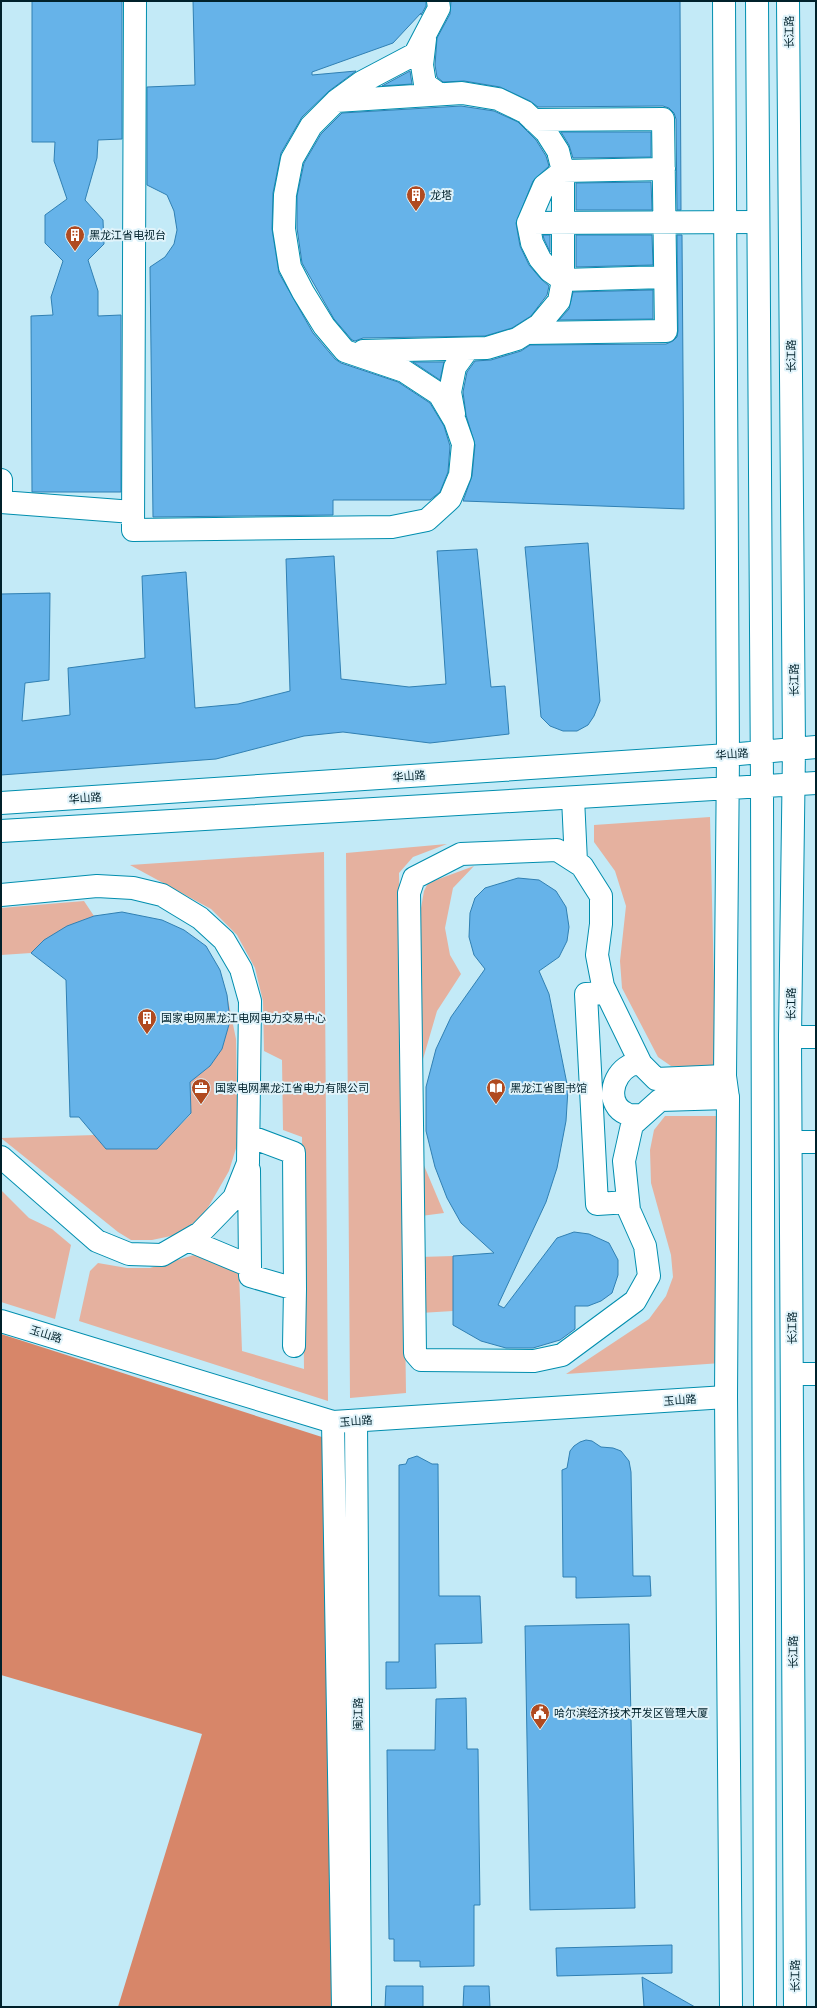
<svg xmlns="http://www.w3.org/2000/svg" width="817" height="2008" font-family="Poppins,'Noto Sans SC',sans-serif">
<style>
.green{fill:#e5b19f}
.forest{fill:#d78669}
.building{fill:#66b3e9;stroke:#3080b3}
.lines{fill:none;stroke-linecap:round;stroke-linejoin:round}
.minor-casing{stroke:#018eae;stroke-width:24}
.major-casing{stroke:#018eae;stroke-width:24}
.minor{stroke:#fff;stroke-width:22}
.major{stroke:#fff;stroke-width:22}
.labels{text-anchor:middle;stroke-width:4;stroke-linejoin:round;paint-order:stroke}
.street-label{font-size:11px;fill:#00212b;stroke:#e0f3fa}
.poi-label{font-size:11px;fill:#00212b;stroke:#e0f3fa;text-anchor:start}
</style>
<rect width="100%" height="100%" fill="#c3eaf7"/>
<path class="green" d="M710,817L716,1066H671L658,1057L622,988L620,961L626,906L615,871L594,842V825Z
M447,844L413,857L399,873L406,1393L350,1398L346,853Z
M324,852L328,1401L79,1321L90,1271L98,1263L127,1268H150L194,1255L239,1272L242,1351L304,1369L302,1137L283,1130L282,1060L264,1051L263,1001L255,968L237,935L211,909L130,865Z
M474,866L453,888L445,928L450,955L461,974L437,1011L421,1066V908L424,891L428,883Z
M84,901L94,916C70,925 49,935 31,953L1,955V908Z
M227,995L236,1039L238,1142L229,1171L206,1211L185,1233L152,1240H131L118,1232L1,1138L95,1135L107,1149H157L191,1114L190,1082L210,1066L222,1049L230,1021Z
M665,1116H716L721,1363L566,1374L649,1319L666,1296L673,1277L671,1255L651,1183L650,1150L654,1130Z
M420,1156L444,1213L421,1216Z
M1,1190L29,1218L52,1229L71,1245L55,1319L1,1302Z
M453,1256V1311L420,1313V1257Z"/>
<path class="forest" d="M1,1334L325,1438L336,2007H118L202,1734L1,1675Z"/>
<path class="building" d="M32,1H122V139L98,140L97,158L85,200L103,220L104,244L88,260L98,291V316L121,315V492H32L31,316L53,315L51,297L63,261L45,243V215L67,199L54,161L55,142H32Z
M193,1H426V6L421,15V13L393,43L312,72V75L356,71L329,91L302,117L281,153L273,193L272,229L279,273L313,333L335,359L341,363L398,382L430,403L444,426L450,446L448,472L440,492L430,500H333V515L153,517L150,267L165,257L174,244L177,230L174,211L167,195L147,185V87L195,85Z
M451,1H680L681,210H677L676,119L674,113L669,108L663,106L538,107L530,101L500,87L464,81L443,82L437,77L435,65L437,38L450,14Z
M410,71L412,84L382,86Z
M461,106L494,111L518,122L536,140L546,156L549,166L533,181L516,223L520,246L529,265L541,279L549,286L547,295L531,316L512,328L485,336L363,338L355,341L352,340L334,319L302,263L297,228V196L304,163L321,134L342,113Z
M561,132H651V157L573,158L569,145Z
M651,182L652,210H576V183Z
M543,235H550V252L544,239Z
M576,235H652L653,265L576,267Z
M677,235H682L684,509L463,501L472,476L475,445L466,415L463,392L467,372L475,361L491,360L521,351L530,345L666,344L673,341L677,337L678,331Z
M653,290V319L559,320L569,309L573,292Z
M413,362H444L440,380Z
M588,543L600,701L594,716L588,725L577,731H563L550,726L541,717L525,547Z
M477,549L491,687L505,686L509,734L430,743L343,732L304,736L216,759L1,775V594L50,593L49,680L25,683L22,721L70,715L68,668L145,658L142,576L186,572L195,708L238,704L290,691L286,559L334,556L341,679L409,687L446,684L437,551Z
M518,878L539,880L556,891L566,907L569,927L567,941L559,957L539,971L549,994L568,1089L566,1121L557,1168L546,1202L498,1305L504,1308L557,1238L574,1232L589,1234L609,1243L618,1260V1275L612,1293L601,1301L588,1306H575V1329L560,1340L533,1348H506L481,1341L453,1325V1256L494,1253L461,1223L447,1198L435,1167L426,1131V1087L436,1049L451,1017L485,969L474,955L469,937L470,913L475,898L485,888Z
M122,912L162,920L184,930L206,946L220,970L227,995L230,1021L222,1049L210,1066L190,1082L191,1113L157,1149H106L79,1117H70L66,980L31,953L44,940L67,926L94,916Z
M586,1440L592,1441L601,1447L613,1448L621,1451L629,1461L631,1472L633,1576H650L651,1596L576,1598V1577H563L562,1470L567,1468L570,1451L574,1446L580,1442Z
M417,1456L432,1464H438L439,1596H480L482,1643L435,1644L436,1688L386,1689V1662H399V1465L406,1464L408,1459Z
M629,1624L635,1908L530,1910L525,1626Z
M466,1698L467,1749H478L480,1905H474V1966L420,1967V1961H394V1939H389L387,1750H435L436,1699Z
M672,1945V1973L557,1976L556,1948Z
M642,1977L695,2007H644Z
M386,1986H423V2007H385Z
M464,1986H489L490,2007H463Z"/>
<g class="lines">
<g class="minor-casing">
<path id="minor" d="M135,1L133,530L392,527L427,520L450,499L460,475L463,444L455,421L439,394L404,371L345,351L324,326L303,292L290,267L284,229L285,195L292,159L311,126L336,101L362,82L415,54L439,8L438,1
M425,39L422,65L425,84L439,94
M336,101L462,93L498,99L525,112L546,132L558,151L563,171L664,169
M563,171V280L550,271L540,259L532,243L528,223L544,186Z
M528,223L757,222
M527,333L666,331L663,119L533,120
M363,351L487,348L517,339L539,325L559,301L563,280L665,277
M454,414L450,392L455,367L468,349
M1,480V502L133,512
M573,798L576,862
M1,895L97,886L133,888L162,895L200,918L224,940L241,969L250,1001L248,1163L234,1198L200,1233L162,1255L129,1254L97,1241L1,1157
M606,993L586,994L597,1204L628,1202
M790,1037H816
M641,1064C637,1064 632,1064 629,1066C612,1075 605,1105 627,1114C631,1116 638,1115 643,1115
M725,1076L656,1079L641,1064L603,986L597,955L601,924V896L582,866L557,850L461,854L414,878L409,893L415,1353L421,1360L534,1361L562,1355L635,1301L649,1276L645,1246L629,1210L624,1161L632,1125L660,1100L728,1098
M249,1136L294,1153L295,1289
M791,1142H816
M188,1240L250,1266L249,1170
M250,1266V1276L295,1289L294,1346
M1,1321L333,1422L726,1397
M792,1374H816"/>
</g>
<g class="major-casing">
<path id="major" d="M724,1L728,755L725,1076L728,1098L726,1397L731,2007
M757,1L762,785L765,2007
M788,1L794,749L790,1037L795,2007
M1,803L728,755L816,747
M1,831L816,783
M356,1421L360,2007
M333,1422L343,2007"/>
</g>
<use href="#minor" class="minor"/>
<use href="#major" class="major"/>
</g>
<defs>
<g id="building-pin" transform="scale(1)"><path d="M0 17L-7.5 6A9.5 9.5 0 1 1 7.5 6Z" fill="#b04a20" stroke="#e0f3fa"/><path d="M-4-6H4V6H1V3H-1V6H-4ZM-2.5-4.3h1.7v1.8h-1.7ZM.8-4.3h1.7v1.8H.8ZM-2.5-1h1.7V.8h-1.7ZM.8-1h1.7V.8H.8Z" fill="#fff"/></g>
<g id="office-pin" transform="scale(1)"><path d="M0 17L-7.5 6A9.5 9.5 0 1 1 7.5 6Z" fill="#b04a20" stroke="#e0f3fa"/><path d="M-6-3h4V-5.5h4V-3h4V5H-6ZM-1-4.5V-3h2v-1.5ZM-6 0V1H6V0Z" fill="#fff"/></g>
<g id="library-pin" transform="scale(1)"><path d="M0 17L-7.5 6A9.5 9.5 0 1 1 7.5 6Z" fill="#b04a20" stroke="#e0f3fa"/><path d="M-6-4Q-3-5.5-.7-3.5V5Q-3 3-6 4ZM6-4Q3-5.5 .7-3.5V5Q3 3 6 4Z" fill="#fff"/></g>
<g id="civic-pin" transform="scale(1)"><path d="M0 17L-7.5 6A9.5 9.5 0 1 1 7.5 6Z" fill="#b04a20" stroke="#e0f3fa"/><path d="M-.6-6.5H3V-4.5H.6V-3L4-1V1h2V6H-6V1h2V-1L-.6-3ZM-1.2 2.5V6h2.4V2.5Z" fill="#fff"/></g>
</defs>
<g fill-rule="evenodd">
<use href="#building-pin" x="416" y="195"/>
<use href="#building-pin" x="75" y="235"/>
<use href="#building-pin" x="147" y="1018"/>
<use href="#office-pin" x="201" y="1088"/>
<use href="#library-pin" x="496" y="1088"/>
<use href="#civic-pin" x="540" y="1713"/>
</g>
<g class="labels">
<g class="street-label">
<text transform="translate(789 32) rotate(-90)" y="4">长江路</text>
<text transform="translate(791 356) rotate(-90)" y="4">长江路</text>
<text transform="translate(794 680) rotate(-90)" y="4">长江路</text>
<text transform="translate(732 754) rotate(-4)" y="4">华山路</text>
<text transform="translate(409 776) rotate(-4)" y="4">华山路</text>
<text transform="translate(85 798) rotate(-4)" y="4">华山路</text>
<text transform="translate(791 1004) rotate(-89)" y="4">长江路</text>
<text transform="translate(792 1328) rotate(-90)" y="4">长江路</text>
<text transform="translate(46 1334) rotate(17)" y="4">玉山路</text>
<text transform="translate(680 1400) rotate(-4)" y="4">玉山路</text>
<text transform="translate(356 1421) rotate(-4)" y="4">玉山路</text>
<text transform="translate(793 1652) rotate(-90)" y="4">长江路</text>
<text transform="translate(358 1714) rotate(-90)" y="4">闽江路</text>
<text transform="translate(795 1976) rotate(-90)" y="4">长江路</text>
</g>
<g class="poi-label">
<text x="430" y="199">龙塔</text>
<text x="89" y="239">黑龙江省电视台</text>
<text x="161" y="1022">国家电网黑龙江电网电力交易中心</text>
<text x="215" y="1092">国家电网黑龙江省电力有限公司</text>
<text x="510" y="1092">黑龙江省图书馆</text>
<text x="554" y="1717">哈尔滨经济技术开发区管理大厦</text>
</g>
</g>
<rect width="817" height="2008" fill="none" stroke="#00212b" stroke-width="4"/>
</svg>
